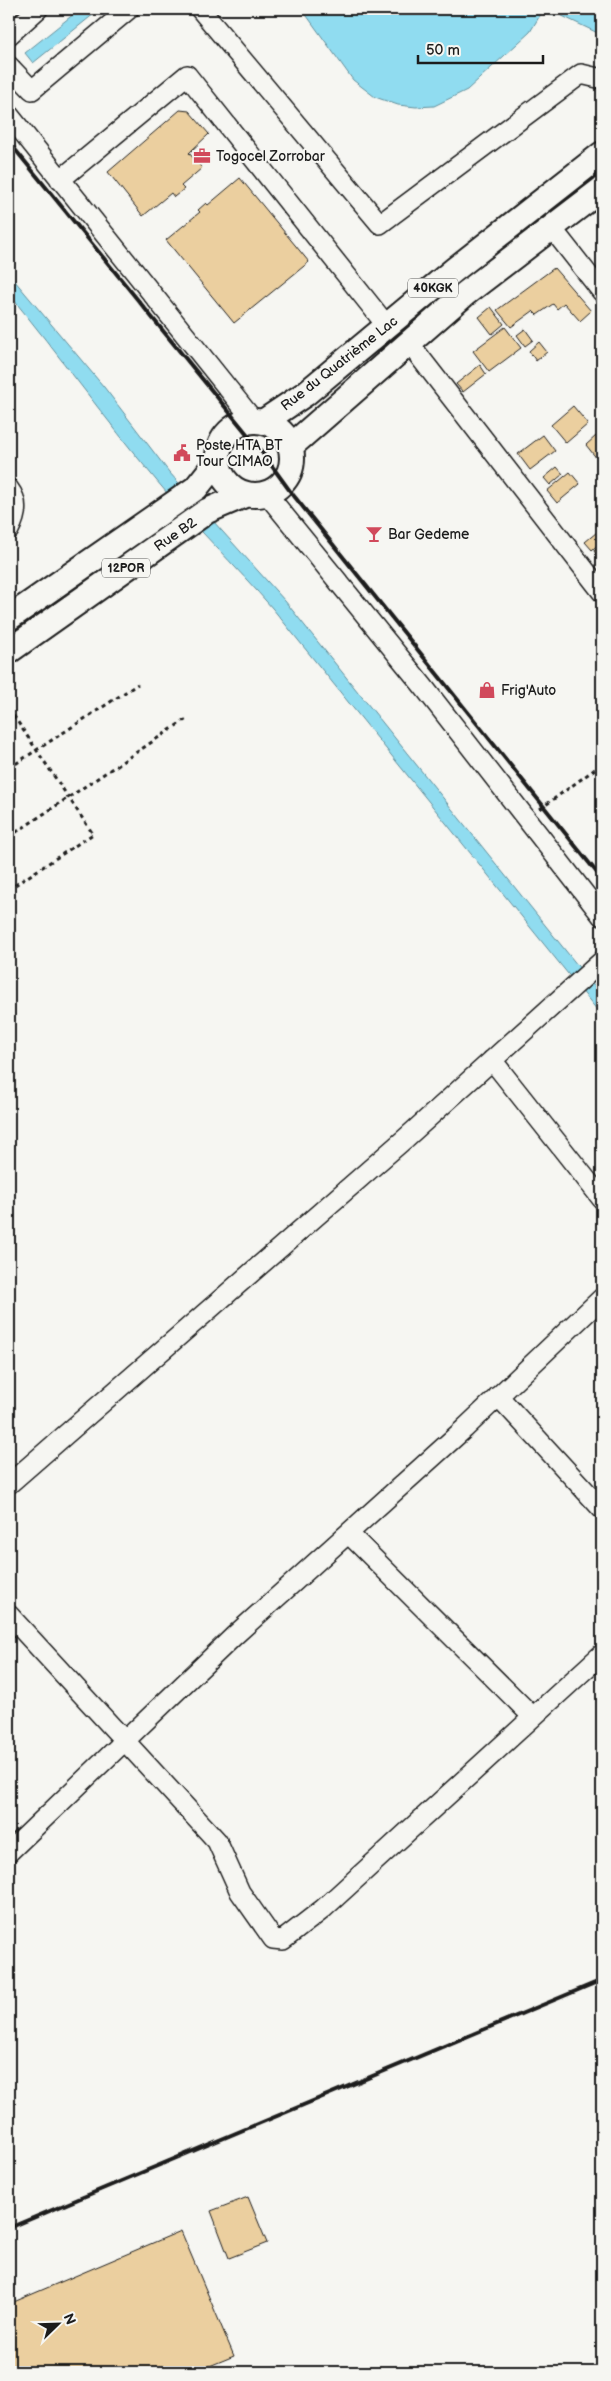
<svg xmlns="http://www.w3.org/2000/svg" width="611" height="2381" font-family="'Balsamiq Sans',sans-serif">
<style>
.water{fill:#90dcf0;stroke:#628f9b}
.building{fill:#ebcf9f;stroke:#1c1c1c}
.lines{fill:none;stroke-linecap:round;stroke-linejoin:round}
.minor-casing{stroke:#1c1c1c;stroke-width:22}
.major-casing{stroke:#1c1c1c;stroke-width:28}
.path{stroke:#1c1c1c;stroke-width:3;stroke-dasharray:4 4;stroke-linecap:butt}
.minor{stroke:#f6f6f2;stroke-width:19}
.major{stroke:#f6f6f2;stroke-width:24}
.rail{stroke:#1c1c1c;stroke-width:4}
.labels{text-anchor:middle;stroke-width:4;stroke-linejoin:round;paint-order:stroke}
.shield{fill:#f6f6f2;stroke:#5d5d5c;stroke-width:1}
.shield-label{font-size:12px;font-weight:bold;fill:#1c1c1c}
.poi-label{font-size:14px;fill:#1c1c1c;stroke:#f6f6f2;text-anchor:start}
.street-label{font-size:14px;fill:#1c1c1c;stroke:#f6f6f2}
</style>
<rect width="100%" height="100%" fill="#f6f6f2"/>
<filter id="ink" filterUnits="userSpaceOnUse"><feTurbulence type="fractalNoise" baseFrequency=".02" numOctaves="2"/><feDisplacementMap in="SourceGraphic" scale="10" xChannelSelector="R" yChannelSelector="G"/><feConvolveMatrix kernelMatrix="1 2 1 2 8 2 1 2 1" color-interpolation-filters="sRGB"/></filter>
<g filter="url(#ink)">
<path class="water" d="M80,9H100L33,63L25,53Z
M302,9H594L602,12V35L558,14L551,15L542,12L530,32L467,90L434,106L416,107L398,105L375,97L353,80Z
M9,274L104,387L169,472L285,601L602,996V1016L273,609C235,565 193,525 156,480C105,419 59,355 9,294Z"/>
<path class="building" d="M180,110L189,111L209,134L189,153L202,168L181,186L184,189L174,197L171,193L143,216L108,172Z
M240,178L309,262L234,323L166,240L200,212L198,210L206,203L208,205Z
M554,268L591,311L580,321L564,303L557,309L553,304L537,315L533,311L511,327L497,310Z
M491,307L504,324L492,334L479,317Z
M505,327L521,348L489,372L473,351Z
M525,329L533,340L525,346L517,335Z
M539,342L547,352L536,361L529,351Z
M480,365L486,374L463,392L456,384Z
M573,406L588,424L566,443L551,425Z
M543,435L555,451L530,470L518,454Z
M596,436L602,444V465L586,445Z
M557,467L563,474L550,485L544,478Z
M570,472L580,484L557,503L547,491Z
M602,528V541L592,550L585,542Z
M602,544V562L594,551Z
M248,2197L267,2243L229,2258L211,2211Z
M181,2231L234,2356L195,2372H9V2304Z"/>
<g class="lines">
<g class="minor-casing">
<path id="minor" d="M200,9L380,224L581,74L602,79
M9,35L38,9
M9,66L32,90L129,9
M9,115L254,421
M60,180L187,75L387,326
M551,227L602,292
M409,343L602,592
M9,489C19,502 16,517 9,530
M266,493L423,686L602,916
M492,1060L602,1199
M498,1396L602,1509
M9,1484L407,1137L602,961
M349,1534L533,1717
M9,1615L217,1841L240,1892L273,1939L283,1940L323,1909L602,1654
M9,1852L234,1636L464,1429L602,1298"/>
</g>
<g class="major-casing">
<path id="major" d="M218 458a37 37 0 1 1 74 0a37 37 0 1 1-74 0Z
M263,422L305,394L454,270L602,154
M290,447L465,294L602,189
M9,618L196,488L219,459
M9,651L207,511L247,494"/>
</g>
<path class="path" d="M9,709L93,834L9,889
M9,768L138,684
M540,809L602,764
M9,837L188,718"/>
<use href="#minor" class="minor"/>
<use href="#major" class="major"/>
<path class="rail" d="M9,142L261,451L290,491L602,879
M9,2228L602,1980"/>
</g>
</g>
<defs>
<g id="office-bare" transform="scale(1.35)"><path d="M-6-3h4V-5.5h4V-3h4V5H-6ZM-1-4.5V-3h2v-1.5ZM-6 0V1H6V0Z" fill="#d1495b" stroke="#f6f6f2" stroke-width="2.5" paint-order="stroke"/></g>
<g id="civic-bare" transform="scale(1.35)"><path d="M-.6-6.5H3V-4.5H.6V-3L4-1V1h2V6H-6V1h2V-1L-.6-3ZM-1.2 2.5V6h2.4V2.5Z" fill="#d1495b" stroke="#f6f6f2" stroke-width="2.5" paint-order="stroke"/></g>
<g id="bar-bare" transform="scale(1.35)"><path d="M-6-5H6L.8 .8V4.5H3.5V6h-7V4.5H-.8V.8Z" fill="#d1495b" stroke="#f6f6f2" stroke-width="2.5" paint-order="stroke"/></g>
<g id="shop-bare" transform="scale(1.35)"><path d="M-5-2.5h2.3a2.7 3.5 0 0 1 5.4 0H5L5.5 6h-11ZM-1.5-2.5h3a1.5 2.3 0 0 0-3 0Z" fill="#d1495b" stroke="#f6f6f2" stroke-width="2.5" paint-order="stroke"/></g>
</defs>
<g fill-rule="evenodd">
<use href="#office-bare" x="202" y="156"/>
<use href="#civic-bare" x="182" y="453"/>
<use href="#bar-bare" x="374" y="534"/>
<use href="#shop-bare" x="487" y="690"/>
</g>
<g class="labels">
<g class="shield">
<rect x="408" y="278.5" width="50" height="19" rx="4"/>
<rect x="102" y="558.5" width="48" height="19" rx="4"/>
</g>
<g class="shield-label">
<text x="433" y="292">40KGK</text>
<text x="126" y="572">12POR</text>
</g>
<g class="poi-label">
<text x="216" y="161">Togocel Zorrobar</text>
<text x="196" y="450">Poste HTA BT<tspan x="196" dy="16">Tour CIMAO</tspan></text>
<text x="388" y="539">Bar Gedeme</text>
<text x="501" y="695">Frig'Auto</text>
</g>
<g class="street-label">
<text transform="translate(339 363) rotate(-38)" y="5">Rue du Quatrième Lac</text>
<text transform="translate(175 534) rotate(-35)" y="5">Rue B2</text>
</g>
</g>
<rect width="611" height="2381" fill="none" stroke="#f6f6f2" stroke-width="30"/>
<rect x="15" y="15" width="581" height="2351" fill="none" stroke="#1c1c1c" stroke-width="2" filter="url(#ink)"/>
<g transform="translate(58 2324) rotate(67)" stroke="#f6f6f2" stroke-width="4" paint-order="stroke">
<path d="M0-4L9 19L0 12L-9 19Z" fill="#1c1c1c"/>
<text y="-8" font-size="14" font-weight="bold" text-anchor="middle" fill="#1c1c1c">N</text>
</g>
<path d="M418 55v8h125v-8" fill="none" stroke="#1c1c1c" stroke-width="2.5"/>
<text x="426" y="55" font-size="15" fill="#1c1c1c" stroke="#f6f6f2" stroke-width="4" paint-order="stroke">50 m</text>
</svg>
